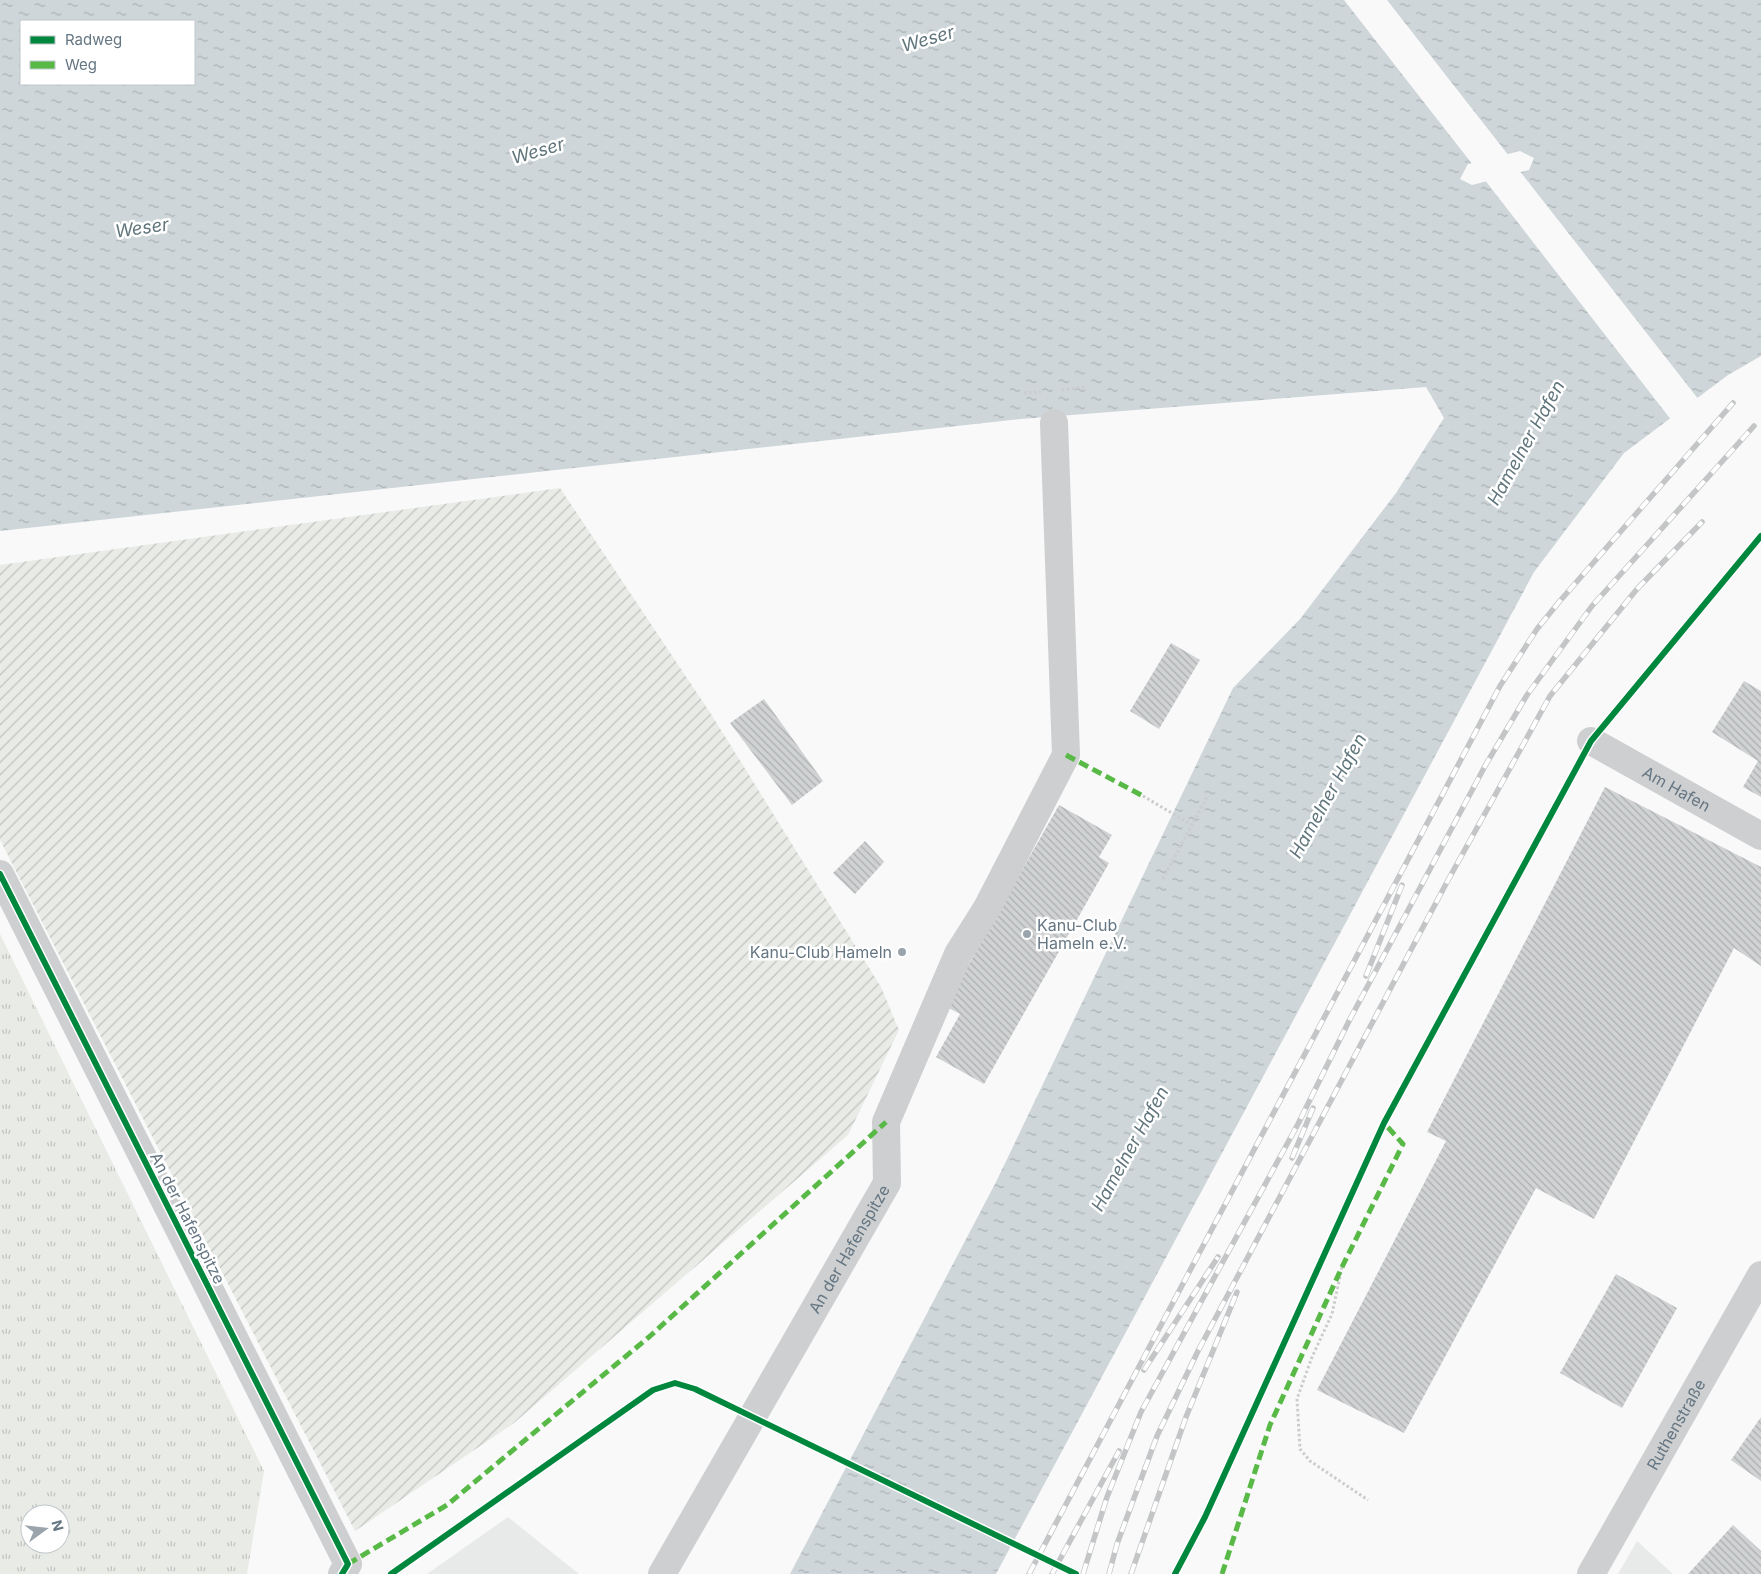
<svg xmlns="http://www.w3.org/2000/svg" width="1761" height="1574" font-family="Inter,sans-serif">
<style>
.built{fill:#e8e9e9}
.grass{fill:url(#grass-tufts);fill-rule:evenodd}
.garden{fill:url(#garden-furrows)}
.water{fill:url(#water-ripples);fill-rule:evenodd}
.pier{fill:#f9f9f9}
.building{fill:url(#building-back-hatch)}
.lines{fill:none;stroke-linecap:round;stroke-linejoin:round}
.path{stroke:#cbcccd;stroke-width:3;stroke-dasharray:2.5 2.5;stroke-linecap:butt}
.minor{stroke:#cecfd0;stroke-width:28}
.rail-casing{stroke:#c3c5c6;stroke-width:5.5}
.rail{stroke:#fff;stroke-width:4;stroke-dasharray:11;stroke-linecap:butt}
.quiet{stroke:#58b947;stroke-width:5;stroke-dasharray:10 5;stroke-linecap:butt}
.cycleway-casing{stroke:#fff;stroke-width:9}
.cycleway{stroke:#00873e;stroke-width:6}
.poi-dot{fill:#99a4ac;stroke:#fff;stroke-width:2}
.labels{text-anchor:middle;stroke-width:5;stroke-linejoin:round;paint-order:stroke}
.street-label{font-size:16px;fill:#657683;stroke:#fff}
.poi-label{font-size:16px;fill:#657683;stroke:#fff;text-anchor:start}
.water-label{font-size:18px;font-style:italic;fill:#60757c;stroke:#fff}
</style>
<defs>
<pattern id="grass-tufts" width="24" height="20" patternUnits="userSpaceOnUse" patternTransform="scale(1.25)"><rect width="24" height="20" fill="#e8ebe6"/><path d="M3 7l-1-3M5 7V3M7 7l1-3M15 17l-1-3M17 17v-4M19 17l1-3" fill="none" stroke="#c0c3c0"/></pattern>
<pattern id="garden-furrows" width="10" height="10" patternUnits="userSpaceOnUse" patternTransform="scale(1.25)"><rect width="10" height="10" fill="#e8ebe6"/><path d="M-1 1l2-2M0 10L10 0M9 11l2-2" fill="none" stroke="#c0c3c0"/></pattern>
<pattern id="water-ripples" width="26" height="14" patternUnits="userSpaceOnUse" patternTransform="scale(1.25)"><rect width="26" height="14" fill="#ced6d9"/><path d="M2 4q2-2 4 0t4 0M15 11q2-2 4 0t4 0" fill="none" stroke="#abb2b5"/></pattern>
<pattern id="building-back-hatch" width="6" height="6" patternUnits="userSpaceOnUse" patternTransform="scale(1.25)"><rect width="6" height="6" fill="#d0d2d3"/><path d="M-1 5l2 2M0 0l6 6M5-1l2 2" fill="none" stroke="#acafb1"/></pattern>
</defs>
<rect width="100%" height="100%" fill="#f9f9f9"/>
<path class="built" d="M508,1517L579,1574H427Z
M1637,1541L1673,1574H1618Z"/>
<path class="grass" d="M0,934L264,1471L247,1574H0ZM30,1514H60V1544H30Z"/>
<path class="garden" d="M560,488L711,714L881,987L899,1030L848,1135L514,1423L355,1531L0,840V565Z"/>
<path class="water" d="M0,0H1761V356L1728,375L1624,453L1534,572L996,1574H790L996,1182L1233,688L1300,619L1396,493L1444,418L1426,387L1021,419L0,531ZM21,21H194V84H21ZM1520,151L1534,158L1529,170L1472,185L1460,179L1468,164Z"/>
<path class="pier" d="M1344,0H1387L1509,156L1473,165Z
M1519,170L1699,400L1672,421L1484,179Z"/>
<path class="building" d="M1171,643L1200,660L1159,729L1130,711Z
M1744,681L1761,691V797L1743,787L1758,761L1712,732Z
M764,699L823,781L792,805L730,723Z
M1605,787L1761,867V966L1734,948L1594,1219L1536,1188L1404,1433L1317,1390L1446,1141L1427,1132Z
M1059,805L1112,835L1099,857L1109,863L984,1084L936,1057L960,1014L945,1006Z
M865,841L884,862L855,894L833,873Z
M1616,1274L1677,1308L1622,1408L1560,1373Z
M1761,1417V1481L1731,1460Z
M1733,1525L1761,1551V1574H1688Z"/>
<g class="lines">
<path class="path" d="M1062,390L1084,387
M1024,393L1041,392
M1143,796L1192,825
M1163,879L1208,795
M1342,1267L1332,1314L1312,1357L1297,1399L1300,1449L1310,1461L1368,1500"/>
<g class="minor">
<path id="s1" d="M1591,741L1761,836"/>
<path d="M0,874L348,1564L342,1574"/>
<path id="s2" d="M662,1574L887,1183L886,1122L958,954L987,908L1066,755L1054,423"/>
<path id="s3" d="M1591,1574L1761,1275"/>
</g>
<g class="rail-casing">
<path id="rail" d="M1366,976L1402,885
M1292,1158L1313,1108
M1144,1370L1218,1257
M1029,1574L1500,686L1537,629L1559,602L1733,403
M1052,1574L1119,1451
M1083,1574L1107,1497L1141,1412L1298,1124L1350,1019L1485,766L1527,695L1592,606L1754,426
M1109,1574L1117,1544L1157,1436L1198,1351L1447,882L1550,696L1637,589L1702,522
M1131,1574L1186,1417L1237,1292"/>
</g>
<use href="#rail" class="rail"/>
<path class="quiet" d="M1066,755L1143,796
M348,1564L447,1505L649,1337L886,1122
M1222,1574L1270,1425L1342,1267L1403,1144L1384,1123"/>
<g class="cycleway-casing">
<path id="cycleway" d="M0,874L348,1564L342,1574
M391,1574L653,1390L675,1383L695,1389L1076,1574
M1175,1574L1205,1517L1384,1123L1591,741L1761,536"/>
</g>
<use href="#cycleway" class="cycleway"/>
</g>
<g class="poi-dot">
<circle cx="1027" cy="934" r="5"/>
<circle cx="902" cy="952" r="5"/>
</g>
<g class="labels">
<g class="street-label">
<text dy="6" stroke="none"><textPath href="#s1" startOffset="98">Am Hafen</textPath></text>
<text transform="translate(188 1218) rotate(63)" y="6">An der Hafenspitze</text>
<text dy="6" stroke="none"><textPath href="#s2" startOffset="375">An der Hafenspitze</textPath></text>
<text dy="6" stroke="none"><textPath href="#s3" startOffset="172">Ruthenstraße</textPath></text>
</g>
<g class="poi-label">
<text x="1037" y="931">Kanu-Club<tspan x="1037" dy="18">Hameln e.V.</tspan></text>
<text x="892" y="958" text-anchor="end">Kanu-Club Hameln</text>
</g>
<g class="water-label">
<text transform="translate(928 39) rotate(-16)" y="6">Weser</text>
<text transform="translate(538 151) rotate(-16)" y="6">Weser</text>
<text transform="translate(142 228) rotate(-8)" y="6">Weser</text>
<text transform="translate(1526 443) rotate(-61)" y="6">Hamelner Hafen</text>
<text transform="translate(1328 796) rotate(-61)" y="6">Hamelner Hafen</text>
<text transform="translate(1130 1149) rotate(-61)" y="6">Hamelner Hafen</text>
</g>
</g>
<rect x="20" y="20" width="175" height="65" fill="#ffffff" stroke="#c1c8cd"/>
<rect x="30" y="36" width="25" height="8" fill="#00873e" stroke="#c1c8cd"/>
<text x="65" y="45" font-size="15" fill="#657683">Radweg</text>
<rect x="30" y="61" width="25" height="8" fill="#58b947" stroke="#c1c8cd"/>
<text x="65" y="70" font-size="15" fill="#657683">Weg</text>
<g transform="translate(45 1529) rotate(75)"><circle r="24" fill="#ffffff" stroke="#c1c8cd"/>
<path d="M0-4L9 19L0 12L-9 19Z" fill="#99a4ac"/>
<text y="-8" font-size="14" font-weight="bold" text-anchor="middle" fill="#657683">N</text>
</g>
</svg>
